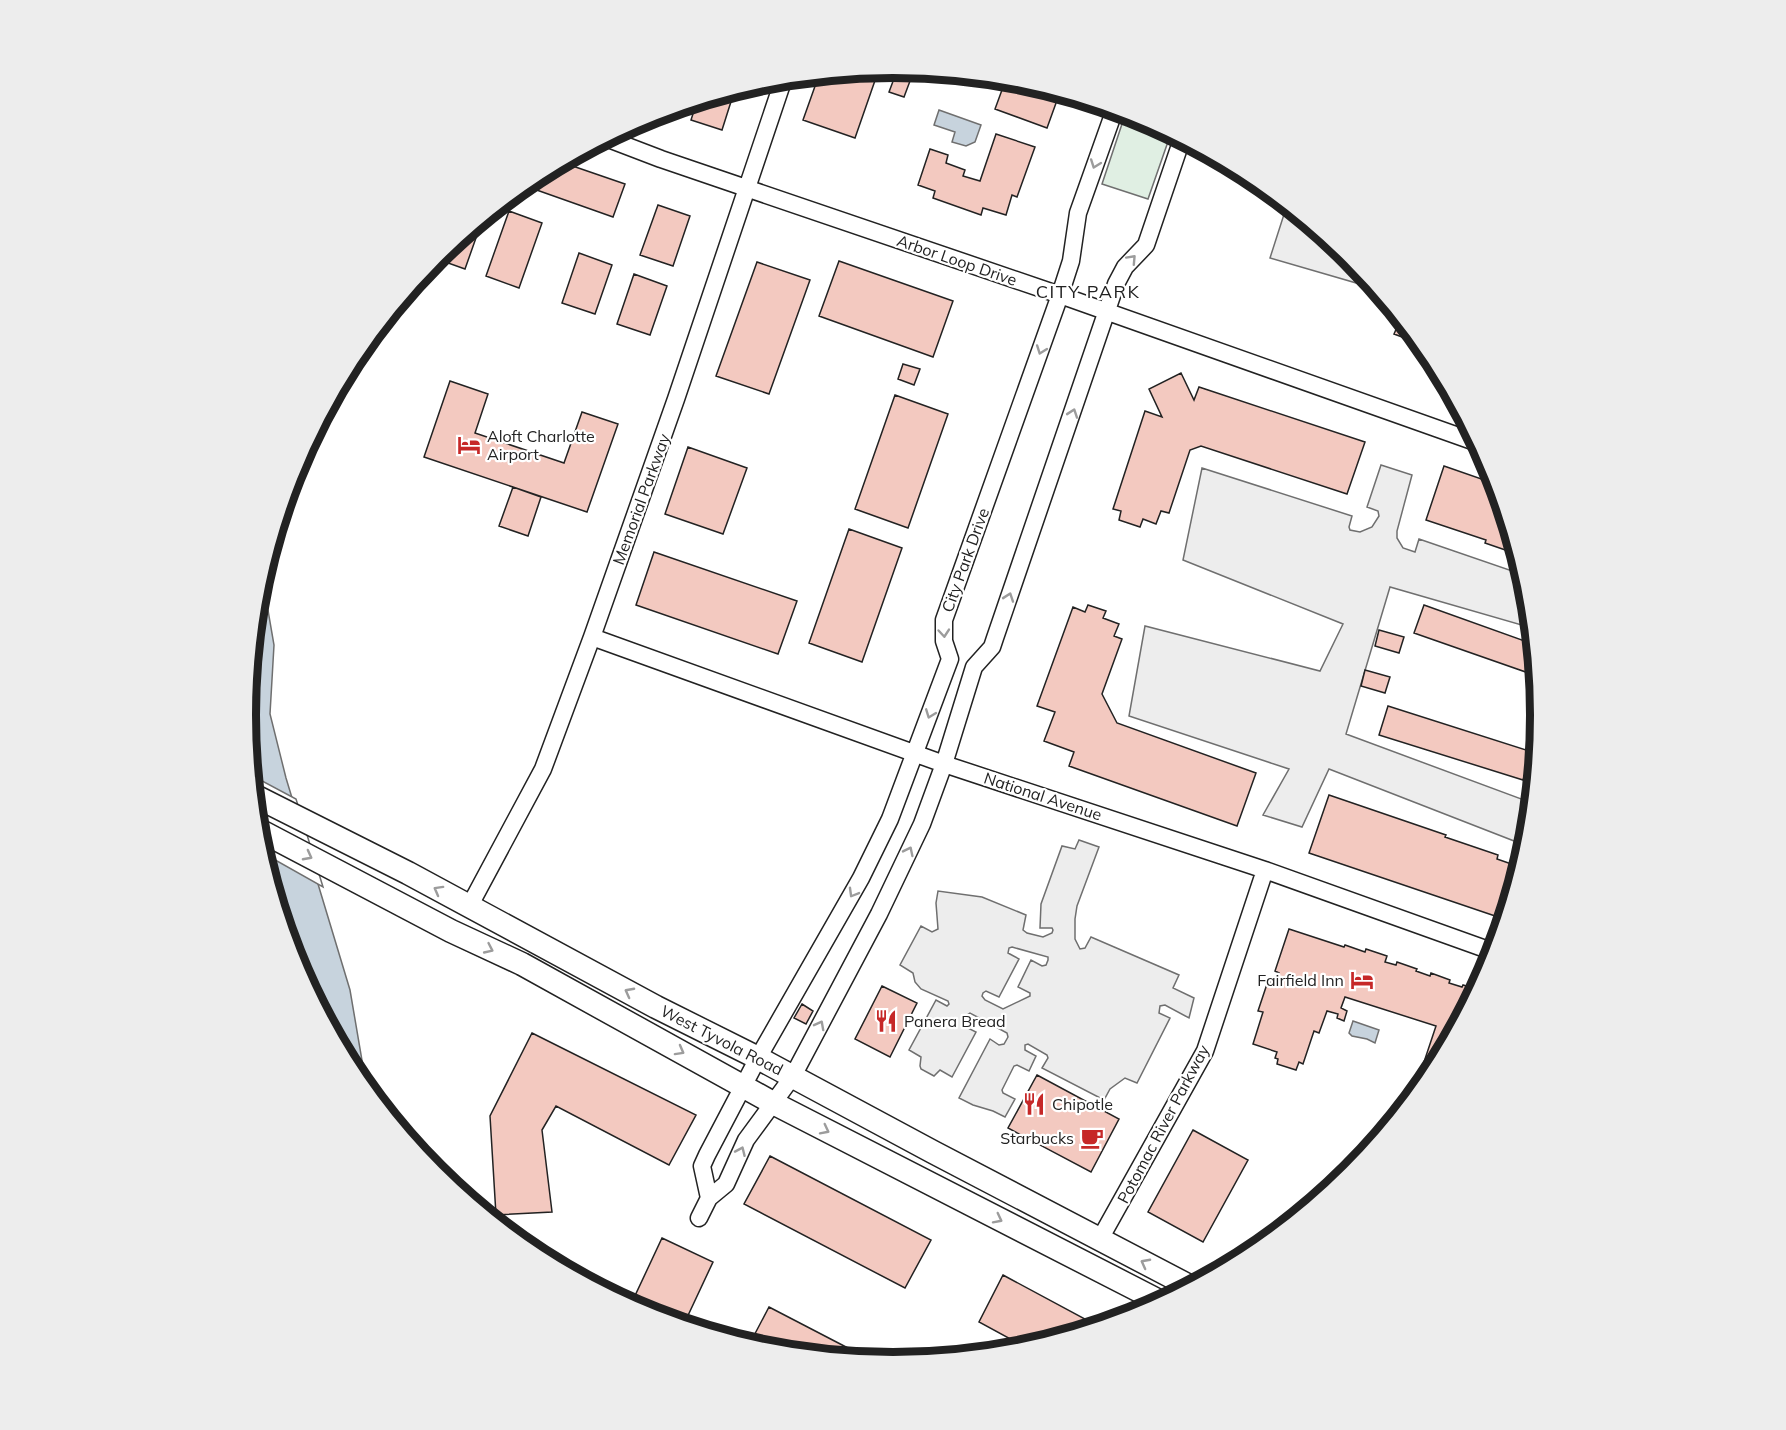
<svg xmlns="http://www.w3.org/2000/svg" width="1786" height="1430" font-family="Mulish,sans-serif">
<style>
.green{fill:#e0efe3;stroke:#6f6f6f;stroke-width:1.5}
.parking{fill:#ededed;stroke:#6f6f6f;stroke-width:1.5;fill-rule:evenodd}
.water{fill:#c7d3dd;stroke:#6f6f6f;stroke-width:1.5}
.pier{fill:#fff;stroke:#6f6f6f;stroke-width:1.5}
.building{fill:#f3c9c0;stroke:#222;stroke-width:1.5}
.lines{fill:none;stroke-linecap:round;stroke-linejoin:round}
.street-casing{stroke:#222;stroke-width:19}
.secondary-casing{stroke:#222;stroke-width:25}
.street{stroke:#fff;stroke-width:16}
.secondary{stroke:#fff;stroke-width:22}
.oneway{stroke:#9c9c9c}
.labels{text-anchor:middle;stroke-width:4.5;stroke-linejoin:round;paint-order:stroke}
.street-label{font-size:16px;fill:#222;stroke:#fff}
.poi-label{font-size:16px;fill:#222;stroke:#fff;text-anchor:start}
.neighbourhood-label{font-size:18px;letter-spacing:1.5px;fill:#222;stroke:#fff}
.rim{fill:none;stroke:#222;stroke-width:8}
</style>
<rect width="100%" height="100%" fill="#fff"/>
<path class="green" d="M1126,112L1141,117L1171,133L1148,199L1102,184Z"/>
<path class="parking" d="M1287,205L1351,257L1377,289L1270,258Z
M1381,465L1412,475L1397,531V538L1403,548L1415,552L1419,539L1524,575L1528,589L1532,628L1390,587L1346,734L1532,803L1527,846L1329,769L1302,827L1263,815L1289,769L1129,716L1145,626L1320,671L1343,624L1183,560L1202,468L1352,516L1349,527L1350,530L1360,532L1372,527L1379,516L1378,511L1367,507Z
M1079,840L1099,847L1077,906L1075,919V939L1080,949L1085,948L1091,937L1179,975L1173,988L1194,998L1189,1018L1165,1005L1160,1006L1159,1013L1170,1018L1137,1083L1125,1078L1110,1089L1104,1100L1042,1068L1048,1058L1047,1055L1028,1044L1025,1045V1050L1036,1056L1029,1071L1017,1065L1014,1066L1002,1090L1003,1093L1015,1099L1005,1117L993,1111L973,1105L959,1098L990,1039L999,1045L1004,1044L1008,1037L1007,1033L970,1013L967,1015L964,1026L976,1032L952,1077L940,1070L934,1076L921,1069L920,1066L921,1057L909,1050L936,1000L947,1006L949,1004L948,1001L921,989L915,982L913,973L900,965L921,926L932,932L938,929L936,903L938,891L982,897L1026,915L1023,930L1027,933L1043,937L1052,933L1053,930L1052,928H1040L1041,904L1062,846L1075,849ZM1012,947L1048,957V960L1046,965L1042,966L1031,960L1018,987L1030,993V996L1003,1009L985,1000L982,996L983,993L986,991L999,997L1019,959L1008,953L1009,948Z"/>
<path class="water" d="M939,110L981,125L975,142L966,146L952,142L955,132L934,125Z
M260,580L264,587L274,645L270,714L286,778L350,990L365,1078L364,1086L354,1074L295,962L258,841L246,715L258,588Z
M1353,1021L1379,1030L1375,1043L1367,1039L1352,1036L1349,1033Z"/>
<path class="pier" d="M251,775L296,799L323,887L261,852L258,841Z"/>
<path class="building" d="M879,69L855,138L803,120L819,75Z
M895,76L910,81L904,97L889,92Z
M1006,79L1020,80L1060,92L1047,128L995,109Z
M735,89L722,130L691,120L697,101Z
M996,134L1035,147L1017,197L1012,195L1006,215L983,208L981,215L933,198L935,191L918,185L930,149L948,155L946,163L965,170L963,176L980,181Z
M561,162L625,184L613,217L531,188L535,176Z
M658,205L690,216L673,266L640,255Z
M509,211L542,223L519,288L486,276Z
M483,218L465,269L434,258L435,257Z
M579,253L612,265L595,314L562,303Z
M839,261L953,301L933,357L819,316Z
M757,262L810,280L769,394L716,376Z
M634,274L667,286L650,335L617,324Z
M1401,318L1422,344H1421L1394,334Z
M903,364L920,369L914,385L898,379Z
M1181,373L1194,400L1199,387L1365,442L1347,494L1201,446L1190,450L1169,513L1161,511L1156,524L1143,519L1140,527L1119,520L1121,511L1113,509L1145,411L1162,417L1149,389Z
M450,381L488,394L475,433L564,463L582,412L618,424L587,512L424,457Z
M895,395L948,414L908,528L855,509Z
M688,447L747,468L723,534L665,514Z
M1444,466L1496,484L1517,554L1485,543L1486,540L1426,520Z
M513,487L541,497L528,536L499,526Z
M849,529L902,548L862,662L809,643Z
M654,552L797,601L778,654L636,605Z
M1088,605L1106,611L1103,618L1119,624L1114,636L1122,639L1102,694L1117,723L1256,773L1237,826L1069,766L1074,752L1044,741L1055,712L1037,706L1073,607L1085,612Z
M1424,605L1533,644L1537,676L1414,633Z
M1379,630L1404,637L1399,653L1375,646Z
M1365,670L1390,677L1385,693L1361,686Z
M1388,706L1532,752L1523,780L1379,735Z
M1329,795L1446,835L1445,837L1498,855L1497,859L1520,867L1504,919L1309,853Z
M1289,929L1344,947L1345,945L1365,952L1366,949L1387,956L1385,962L1396,965L1397,962L1417,969L1416,971L1430,976L1431,973L1450,980L1449,983L1462,987L1463,985L1473,988L1471,993L1475,994L1431,1075L1422,1086L1412,1083L1415,1076L1419,1077L1436,1026L1345,997L1341,1008L1347,1011L1344,1021L1337,1018L1338,1014L1327,1011L1319,1033L1314,1031L1303,1064L1299,1062L1296,1070L1277,1064L1278,1059L1275,1058L1277,1052L1253,1044L1263,1012L1258,1011L1268,981L1276,984L1279,973L1275,971Z
M882,986L917,1003L890,1057L855,1039Z
M802,1004L813,1011L806,1024L794,1018Z
M532,1033L696,1115L669,1165L556,1106L542,1130L552,1212L496,1215L490,1116Z
M1037,1075L1119,1119L1091,1172L1008,1128Z
M1193,1130L1248,1160L1203,1242L1148,1212Z
M770,1156L931,1240L905,1288L744,1204Z
M662,1238L713,1262L684,1324L633,1300Z
M1003,1275L1098,1326L1027,1348L979,1322Z
M769,1307L873,1361L766,1350L749,1345Z"/>
<g class="lines">
<g class="street-casing">
<path id="street" d="M606,138L661,159L1060,295L1478,443
M592,637L944,764L1265,870L1494,952
M469,907L543,769L592,637L676,399L784,78
M709,1198L702,1166L707,1155L758,1058L861,878L890,819L950,659L944,641V620L1060,295L1071,261L1078,213L1115,109
M699,1218L709,1198L726,1184L746,1140L793,1076L879,914L922,824L944,764L974,667L992,647L995,638L1116,284L1125,267L1146,245L1182,139
M1100,1239L1205,1051L1265,870"/>
</g>
<g class="secondary-casing">
<path id="secondary" d="M253,795L408,873L656,1007L758,1058L933,1152L1191,1287
M257,829L451,931L522,964L773,1103L1161,1302"/>
</g>
<use href="#street" class="street"/>
<use href="#secondary" class="secondary"/>
</g>
<defs><path id="oneway-chevron" d="M-2-3.5L2.5 0L-2 3.5" fill="none" stroke-width="1.6" stroke-linecap="round" stroke-linejoin="round" transform="scale(1.5)"/></defs>
<g class="oneway">
<use href="#oneway-chevron" transform="translate(1095 164) rotate(110)"/>
<use href="#oneway-chevron" transform="translate(1132 259) rotate(-47)"/>
<use href="#oneway-chevron" transform="translate(1041 350) rotate(110)"/>
<use href="#oneway-chevron" transform="translate(1073 413) rotate(-71)"/>
<use href="#oneway-chevron" transform="translate(1009 597) rotate(-71)"/>
<use href="#oneway-chevron" transform="translate(944 633) rotate(85)"/>
<use href="#oneway-chevron" transform="translate(930 714) rotate(111)"/>
<use href="#oneway-chevron" transform="translate(909 851) rotate(-64)"/>
<use href="#oneway-chevron" transform="translate(308 856) rotate(28)"/>
<use href="#oneway-chevron" transform="translate(438 890) rotate(-151)"/>
<use href="#oneway-chevron" transform="translate(853 893) rotate(120)"/>
<use href="#oneway-chevron" transform="translate(489 949) rotate(25)"/>
<use href="#oneway-chevron" transform="translate(629 992) rotate(-152)"/>
<use href="#oneway-chevron" transform="translate(820 1025) rotate(-62)"/>
<use href="#oneway-chevron" transform="translate(680 1051) rotate(29)"/>
<use href="#oneway-chevron" transform="translate(825 1130) rotate(27)"/>
<use href="#oneway-chevron" transform="translate(741 1151) rotate(-66)"/>
<use href="#oneway-chevron" transform="translate(998 1219) rotate(27)"/>
<use href="#oneway-chevron" transform="translate(1145 1263) rotate(-152)"/>
</g>
<defs>
<g id="hotel-bare" transform="scale(1.8)"><path d="M-6-4.5h1.5V1H6V5H4.5V3h-9V5H-6ZM-4 0a1.8 1.8 0 1 1 3.6 0ZM.5 0V-2.5h3Q6-2.5 6 0Z" fill="#c62828" stroke="#fff" stroke-width="2.5" paint-order="stroke"/></g>
<g id="restaurant-bare" transform="scale(1.8)"><path d="M-5-6h1v4h1v-4h1v4h1v-4h1v5L-1.5 .5V6h-2V.5L-5-1ZM5-6V6H3V1.5H1.5Q1.5-4 5-6Z" fill="#c62828" stroke="#fff" stroke-width="2.5" paint-order="stroke"/></g>
<g id="cafe-bare" transform="scale(1.8)"><path d="M-5.5-4.5H6V0H3Q3 3.5 0 3.5H-2.5Q-5.5 3.5-5.5 0ZM3-3.2v2h1.7v-2ZM-6 4.5H4V6H-6Z" fill="#c62828" stroke="#fff" stroke-width="2.5" paint-order="stroke"/></g>
</defs>
<g fill-rule="evenodd">
<use href="#hotel-bare" x="469" y="445"/>
<use href="#hotel-bare" x="1362" y="980"/>
<use href="#restaurant-bare" x="886" y="1021"/>
<use href="#restaurant-bare" x="1034" y="1104"/>
<use href="#cafe-bare" x="1092" y="1138"/>
</g>
<g class="labels">
<g class="street-label">
<text transform="translate(957 260) rotate(19)" y="6">Arbor Loop Drive</text>
<text transform="translate(641 499) rotate(-70)" y="6">Memorial Parkway</text>
<text transform="translate(965 560) rotate(-70)" y="6">City Park Drive</text>
<text transform="translate(1043 796) rotate(18)" y="6">National Avenue</text>
<text transform="translate(722 1040) rotate(27)" y="6">West Tyvola Road</text>
<text transform="translate(1163 1124) rotate(-62)" y="6">Potomac River Parkway</text>
</g>
<g class="poi-label">
<text x="487" y="442">Aloft Charlotte<tspan x="487" dy="18">Airport</tspan></text>
<text x="1344" y="986" text-anchor="end">Fairfield Inn</text>
<text x="904" y="1027">Panera Bread</text>
<text x="1052" y="1110">Chipotle</text>
<text x="1074" y="1144" text-anchor="end">Starbucks</text>
</g>
<g class="neighbourhood-label">
<text x="1088" y="298">CITY PARK</text>
</g>
</g>
<path d="M0 0H1786V1430H0ZM256 715a637 637 0 1 1 1274 0a637 637 0 1 1-1274 0Z" fill="#ededed" fill-rule="evenodd"/>
<path class="rim" d="M256 715a637 637 0 1 1 1274 0a637 637 0 1 1-1274 0Z"/>
</svg>
